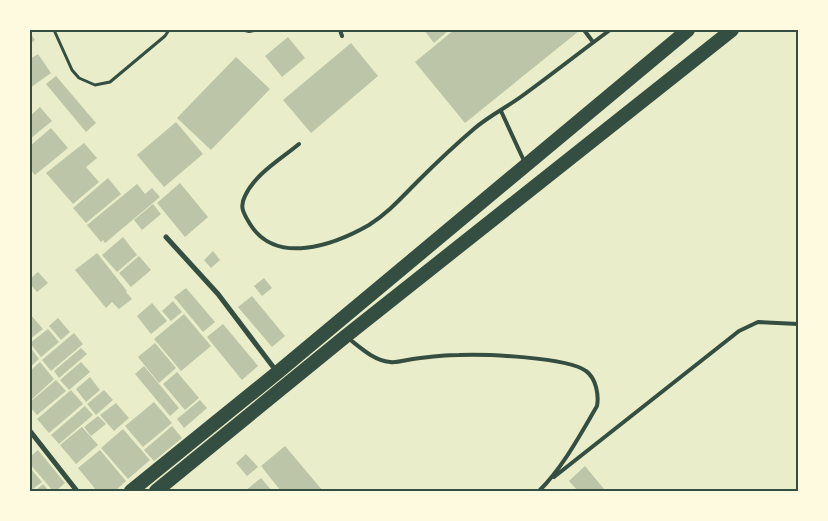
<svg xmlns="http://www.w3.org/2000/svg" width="828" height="521" font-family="Karla,sans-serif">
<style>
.building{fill:#bcc5a7}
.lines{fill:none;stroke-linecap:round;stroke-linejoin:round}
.path{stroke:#344e41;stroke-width:3}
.service{stroke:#344e41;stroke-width:4}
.minor{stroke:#344e41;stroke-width:5}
.trunk{stroke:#344e41;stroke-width:14}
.neatline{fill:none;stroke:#344e41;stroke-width:2}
</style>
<rect width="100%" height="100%" fill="#e9edc9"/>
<path class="building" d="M424,30H449L434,43Z
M454,30H578L579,31L465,123L415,62Z
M30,33L35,40L30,44Z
M288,37L305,58L282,77L265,56Z
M351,43L378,76L311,133L283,100Z
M38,54L51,73L30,88V59Z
M236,57L270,89L211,150L177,118Z
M56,76L96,123L86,132L46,84Z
M40,107L52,121L30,139V116Z
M176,122L203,154L164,187L137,155Z
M51,128L68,148L35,175L30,169V146Z
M84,143L97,158L86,167L99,182L73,204L46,173Z
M108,178L121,194L86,223L73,208Z
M180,183L208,217L185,237L157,203Z
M137,184L145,194L152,188L160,197L105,243L103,240L101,242L87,225Z
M153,204L161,214L142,230L134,220Z
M123,237L137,255L117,272L102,255Z
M213,251L220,260L211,268L204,260Z
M97,253L127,291L126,292L132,299L119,309L112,302L106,308L75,270Z
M139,256L151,270L131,287L119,273Z
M38,272L48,283L37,292L30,284V279Z
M264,278L272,288L262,296L254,286Z
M186,288L215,322L203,332L174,297Z
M252,296L285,336L272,347L238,307Z
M173,301L182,312L171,321L162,311Z
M152,303L167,321L151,334L137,316Z
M30,314L43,329L30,339Z
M184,314L211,346L181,371L154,339Z
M58,318L70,332L61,340L49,326Z
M223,324L258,366L242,380L207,337Z
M48,329L59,342L41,357L30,343Z
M74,333L83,344L51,371L42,360Z
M155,343L176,368L159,383L138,357Z
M30,347L39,359L30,367Z
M81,348L87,354L59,378L54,371Z
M40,362L54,379L30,401V371Z
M81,362L90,372L69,390L60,380Z
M144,366L179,408L170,416L135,374Z
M177,372L199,398L185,410L163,384Z
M90,377L100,390L86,402L76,389Z
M56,380L66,391L37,415L30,407V402Z
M71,390L83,404L49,433L37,419Z
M104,390L113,400L96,415L87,404Z
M200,400L207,408L184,428L177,419Z
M154,402L172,423L143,447L125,426Z
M116,403L129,418L114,431L100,415Z
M85,406L93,415L59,444L51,435Z
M98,416L106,424L91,436L84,427Z
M172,426L182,438L154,461L144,450Z
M82,427L98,445L76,464L60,445Z
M123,429L150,460L128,479L101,448Z
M285,446L323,491H281L261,466Z
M38,450L65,483L56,491H53L30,464V457Z
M100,450L126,481L115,491H97L78,468Z
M246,454L258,467L247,476L236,463Z
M585,466L604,489L602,491H578L569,481Z
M31,469L42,482L30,491V471Z
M261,478L272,491H245Z
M43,484L49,491H35Z"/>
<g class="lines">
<path class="path" d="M54,30L72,70L79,78L95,85L110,82L165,36L169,30"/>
<path class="service" d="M245,30L249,31L254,30
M340,30L342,36
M584,30L593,42
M501,111L525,163
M299,144C281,159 255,174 245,196C239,207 244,214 250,224C276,266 334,245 369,225C388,213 401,198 417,182C435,164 455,145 475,128C489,116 507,107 522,96C551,75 580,52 610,30
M348,338C361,348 373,360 390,362C397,363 406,360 413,359C428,357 444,355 459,355C485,354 567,357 586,371C596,378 599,395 597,406C580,435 563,467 539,491
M554,477L739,331L758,322L798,324"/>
<path class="minor" d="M166,237L218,294L277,372
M30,431L77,491"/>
<path class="trunk" d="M131,491L278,372L688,30
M156,491L346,336L732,30"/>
</g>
<rect width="828" height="521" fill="none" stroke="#fefae0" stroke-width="62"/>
<rect x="31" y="31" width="766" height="459" class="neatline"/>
</svg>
